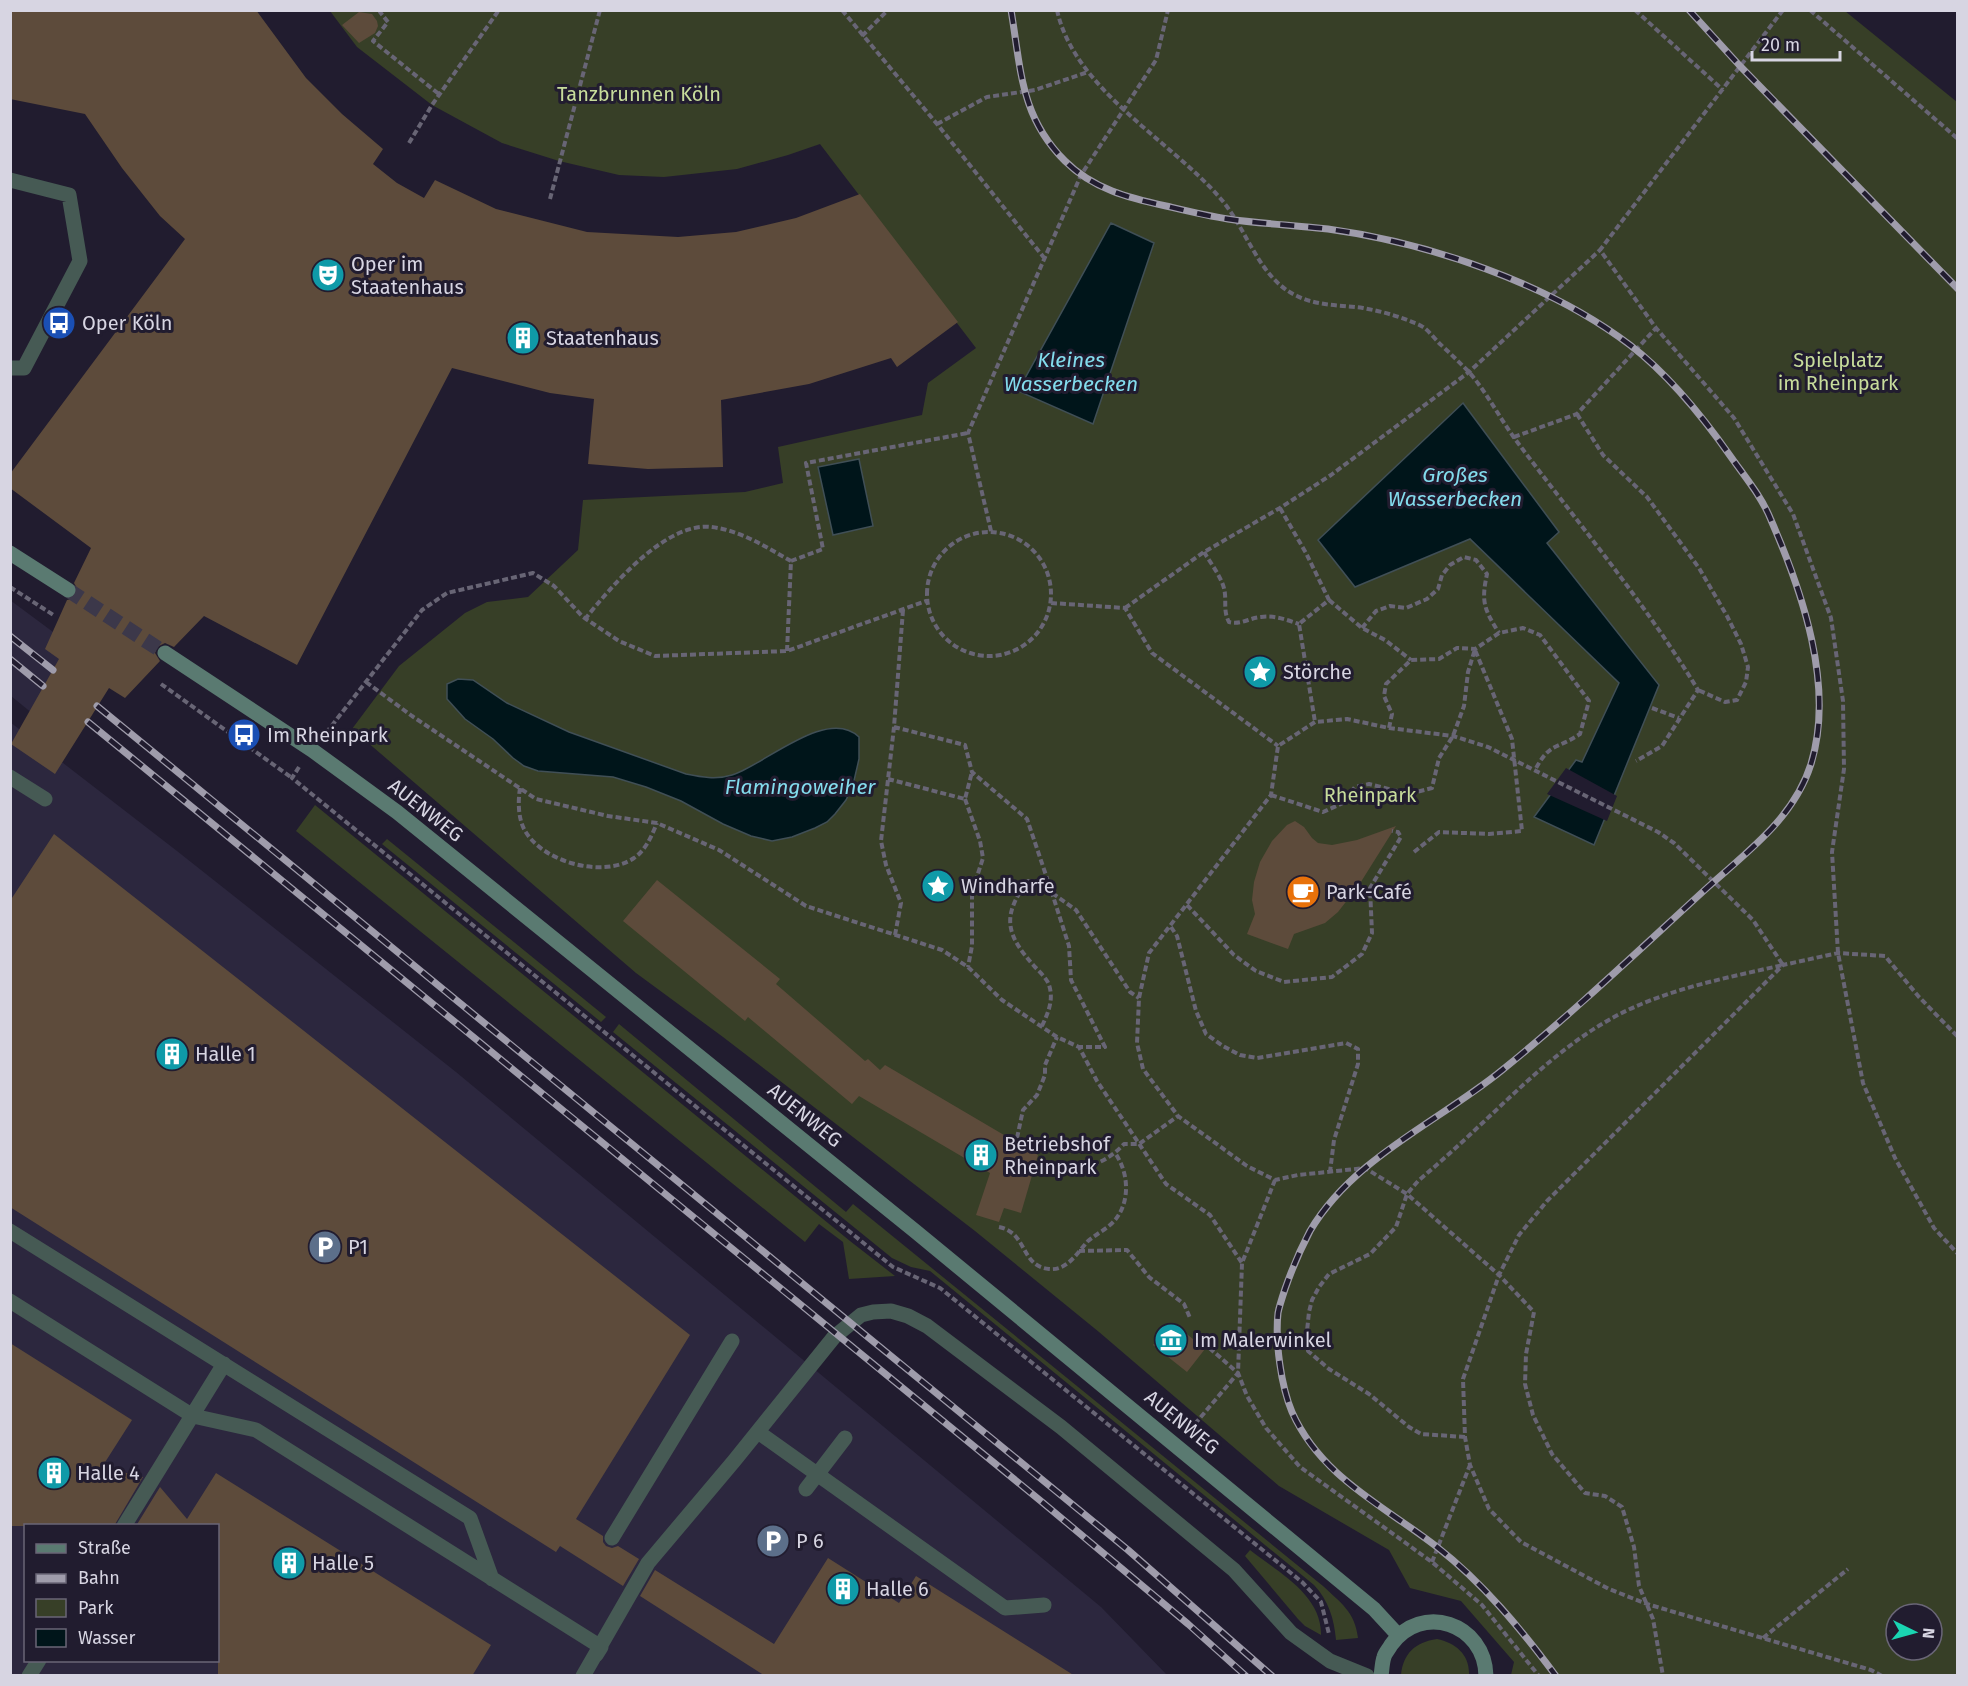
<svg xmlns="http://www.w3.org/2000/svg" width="1968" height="1686" font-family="'Fira Sans',sans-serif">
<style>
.built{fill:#2c273e;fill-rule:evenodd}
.green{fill:#373f27;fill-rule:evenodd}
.water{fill:#00151a;stroke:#404f56;stroke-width:1.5}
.pier{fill:#211c2f}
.building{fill:#5d4b3b}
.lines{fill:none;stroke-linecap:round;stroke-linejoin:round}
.secondary-tunnel{stroke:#3c384a;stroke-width:15;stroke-dasharray:15 8;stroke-linecap:butt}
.path{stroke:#686575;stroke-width:4;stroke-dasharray:6 3;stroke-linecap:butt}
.lane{stroke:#465a54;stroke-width:15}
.secondary{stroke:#5a7a71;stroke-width:15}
.rail-casing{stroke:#9f9cab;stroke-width:7}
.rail{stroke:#211c2f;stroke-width:4.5;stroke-dasharray:14;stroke-linecap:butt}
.labels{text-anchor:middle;stroke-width:6;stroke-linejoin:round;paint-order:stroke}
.park-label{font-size:20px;fill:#c7dc9b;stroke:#211c2f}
.poi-label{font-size:20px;fill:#d7d5e2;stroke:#211c2f;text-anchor:start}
.street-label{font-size:20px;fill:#d7d5e2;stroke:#211c2f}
.water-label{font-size:21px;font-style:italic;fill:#83dced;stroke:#211c2f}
</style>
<rect width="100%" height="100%" fill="#211c2f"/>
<path class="built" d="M10,600L76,649L38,718L11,696Z
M10,722L177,851L456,1072L1101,1607L1167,1675H11ZM26,1526H218V1660H26Z"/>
<path class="green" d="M330,11H1845L1957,102V1675H1511L1514,1662L1461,1601L1410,1588L1389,1550L1279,1486L1099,1332L975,1231L723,1037L636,973L352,729L399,666L465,613L487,602L528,597L578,550L583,500L745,492L783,483L778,447L922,415L928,383L976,348L820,144L788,155L737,169L664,177L619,175L559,161L502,143L432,105L357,47ZM1896,1614H1932V1650H1896Z
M315,805L850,1241L895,1276L849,1279L843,1242L819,1224L805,1242L296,831Z
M387,839L606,1017L601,1022L382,844Z
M619,1024L846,1212L853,1204L1323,1586C1341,1603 1355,1612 1358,1638L1336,1640C1334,1619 1329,1601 1314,1585L930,1271L911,1267L892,1258L613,1032Z
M1250,1550C1278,1572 1322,1595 1321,1635L1305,1626L1298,1619L1245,1556Z
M1437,1639C1456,1643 1470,1655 1469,1675H1401C1403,1654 1415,1642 1437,1639Z"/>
<path class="water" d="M1111,223L1154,243L1093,424L1018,391Z
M1463,403L1559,532L1547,543L1659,685L1594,845L1534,817L1576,760L1582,762L1619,683L1470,539L1355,587L1318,540Z
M859,459L873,526L833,535L818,467Z
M458,679L473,680L507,703L569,732L686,774C701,777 716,780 732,775C763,766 827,706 859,737V759L853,785L846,800L835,814L827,822L815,828L792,837L772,841L751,836L723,824L681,801L646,787L613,777L538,771L524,766L513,758L493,739L465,719L447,699V684Z"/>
<path class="pier" d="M1566,768L1617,796L1607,821L1547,794Z"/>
<path class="building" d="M10,10H256L306,78L342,114L383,149L373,164L397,183L424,198L435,180L496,209L587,232L678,237L736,232L796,218L860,194L958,322L897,367L891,358L809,384L721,400L723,467L648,469L588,464L594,399L550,393L452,368L297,665L204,616L174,647L165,643L157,647L155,653L160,661L125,698L109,688L55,774L11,744L59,659L45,649L67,600L72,599L76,595L78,590L74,583L91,548L10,488V474L185,239L160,216L122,168L85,114L10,99Z
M359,12L372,14L377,21L378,26L375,33L359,43L342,25Z
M1295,821L1304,827L1312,838L1318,843L1332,845L1357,840L1396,826L1359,885L1338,912L1325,923L1294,934L1288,949L1247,934L1255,914L1252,900L1254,882L1260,862L1272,841L1287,825Z
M54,834L690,1335L576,1519L603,1536V1542L606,1546L612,1548L618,1546L639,1559L623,1586L560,1546L556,1552L10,1207V901Z
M657,880L780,979L776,984L865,1061L868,1059L880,1070L885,1065L1038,1155L1021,1213L1004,1208L999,1222L976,1215L990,1173L859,1096L852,1104L748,1017L745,1021L623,921Z
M1168,1328L1177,1335L1182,1330L1205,1349L1187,1372L1153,1345Z
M10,1343L132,1420L102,1467L143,1477L114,1526H10Z
M216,1473L491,1645L472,1676H218V1526H136L160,1487L187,1519Z
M828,1558L899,1603L916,1576L1075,1676H765L640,1596L655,1570L774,1644Z"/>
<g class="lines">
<path class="secondary-tunnel" d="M68,590L165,653"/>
<path class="path" d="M381,10L380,12L388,22L373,41L440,95
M842,10L937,124L1045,259
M1057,10C1074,89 1170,140 1220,198C1247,228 1258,278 1297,296C1317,306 1341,305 1363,308C1379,311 1395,315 1410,321C1414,323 1419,324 1423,327C1429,331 1435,339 1440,344C1450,353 1459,362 1468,371C1486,391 1499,417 1515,439C1577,522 1644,601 1698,690L1662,746L1636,761
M1635,10L1723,90
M1783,10L1600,250L1656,328L1734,418L1793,514L1831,618L1843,701L1844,769L1832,852L1838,953L1863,1083L1895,1158L1934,1228L1958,1254
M1810,10L1958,139
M862,36L888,10
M937,124L987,97L1035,90L1088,72
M409,143L432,105L499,10
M550,199L600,10
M1577,414L1603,455L1647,497L1699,568L1727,616L1741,644L1748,667L1746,682L1737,700L1725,702L1698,690
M1514,437L1577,414L1656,328
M1280,508L1306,553L1329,600L1299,624L1315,722
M991,531L968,433L1081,175L1156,60L1168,10
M927 594a62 62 0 1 1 124 0a62 62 0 1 1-124 0Z
M1204,552C1210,562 1219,574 1223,585C1228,599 1222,609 1229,622C1241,625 1249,618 1261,617C1275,615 1287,620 1299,624
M10,587L55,616
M1329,600L1362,628L1385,640L1411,660
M1051,603L1125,608L1152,653L1278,746
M1125,608L1204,552L1280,508L1331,475L1469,372L1600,250
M585,619C611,587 665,522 711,527C740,530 766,547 791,561
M1362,628L1376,611L1390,606L1406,608L1427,599L1438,589L1442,575L1450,565L1464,557L1476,560L1487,574C1481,602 1484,609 1499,633
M787,651L791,561L823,549L806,463L968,433
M366,682L412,716L536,799L608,816L657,823L719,850L806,906L942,950L968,967L1002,1000L1057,1037L1079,1047L1097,1081L1166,1184L1210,1215L1242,1263
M161,684L292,778
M1652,708L1679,718
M894,727L965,745L972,772L1027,819L1052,893L1076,910L1130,992L1139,998
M1389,728L1392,714L1384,696L1386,684L1411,660L1439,659L1457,648L1475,649L1499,633L1523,628L1540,635L1589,701L1580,734C1556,750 1550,742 1535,770
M326,733L422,610L447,593L533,573L554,586L583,617L619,641L655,656L787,651L926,601
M299,767L292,778L893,1267L940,1288L1302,1582L1321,1602L1329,1634
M888,779L965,799L972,772
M520,788C518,801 518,817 524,829C541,862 603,879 634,858C646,850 652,835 657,823
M1271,795L1323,812L1343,803L1355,787L1369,784L1409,794L1432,788L1439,758L1453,736L1464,706L1468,672L1475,649
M965,799L980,841L983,858L972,892V946L968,967
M1414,852L1439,832L1489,834L1522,831L1512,739L1475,650
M1187,905L1234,955L1256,971L1284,982L1332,977L1362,954L1372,933L1370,888L1401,837L1398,832L1392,831
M1171,927L1177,936L1196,1011L1206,1034L1223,1046L1240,1055L1257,1058L1346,1043L1358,1049V1064L1334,1140L1330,1172
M895,935L901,903L886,865L881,841L894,727L903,610
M1042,1026C1048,1013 1054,1000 1049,985C1047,979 1040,972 1035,967C1007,936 1000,917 1028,881L1041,884L1052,893L1069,946L1071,980L1105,1047H1079
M1017,1138L1023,1110L1037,1095L1045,1075V1065L1057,1037
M1039,1167C1071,1173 1101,1169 1124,1144H1139L1178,1116
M1275,1180L1242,1263L1238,1373L1247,1396L1266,1428L1300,1467L1432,1562L1482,1605L1539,1676
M999,1227C1028,1233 1020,1266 1049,1269C1067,1271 1077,1253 1088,1241C1095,1235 1103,1231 1110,1225C1131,1207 1130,1174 1115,1153
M1079,1251L1127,1250L1149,1277L1184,1304L1190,1318
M1189,1431L1238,1373L1198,1338
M1465,1437L1421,1434L1409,1427L1369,1394L1329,1369L1308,1351L1307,1331L1309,1312L1312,1300L1319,1287L1329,1274L1370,1254L1396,1227L1407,1194L1418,1181C1438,1164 1457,1147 1476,1129C1519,1089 1561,1046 1614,1017C1666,989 1726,978 1783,965L1753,920L1674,843L1658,832L1488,747L1453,736L1389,728L1347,719L1315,722L1278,746L1271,795L1149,953L1139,998L1137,1043L1143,1069L1178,1116L1247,1166L1275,1180L1298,1175L1365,1168L1407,1194L1499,1275L1534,1312L1526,1354L1525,1384L1533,1415L1552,1454L1585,1493L1605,1496L1622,1507L1634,1547L1639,1586L1653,1619L1663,1676
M1432,1562L1470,1465
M1763,1638L1848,1569
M1882,1676L1871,1670L1647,1604L1609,1589L1521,1542L1489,1509L1470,1465L1465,1437L1463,1379L1499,1275L1519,1235L1547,1201L1783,965L1838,953L1885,956L1919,997L1958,1037"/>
<path class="lane" d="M10,180L69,195L80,261L24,368H10
M10,777L45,799
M10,1231L470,1518L492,1579
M10,1301L193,1416L256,1430L601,1647L596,1655
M758,1432L1005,1608L1044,1605
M806,1489L845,1438
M124,1526L224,1364
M612,1538L732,1341
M29,1676L39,1660
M583,1676L648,1563L734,1461L834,1337L861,1315L873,1312L891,1311L908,1316L927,1326L1061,1427L1234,1570L1291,1633L1330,1661L1367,1676"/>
<path class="secondary" d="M10,553L68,590
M165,653L312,750L397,812L915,1231L1374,1609L1398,1635
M1381,1676C1382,1670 1382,1663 1384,1657C1385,1653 1389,1649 1391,1645C1421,1602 1485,1623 1486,1676"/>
<g class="rail-casing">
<path id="rail" d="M1011,10C1021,69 1020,116 1065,161C1093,189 1129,198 1166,206C1187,211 1207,216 1228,219C1261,224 1295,225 1328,229C1429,243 1548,283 1630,345C1669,375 1703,417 1731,457C1745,477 1762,497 1771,520C1802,591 1835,686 1811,764C1794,818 1748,851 1708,887C1640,949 1573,1013 1501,1071C1438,1122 1353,1158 1310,1231C1300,1250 1292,1269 1285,1289C1283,1295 1279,1307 1278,1313C1275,1342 1281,1386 1292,1412C1321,1477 1383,1505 1437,1547C1483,1583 1521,1629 1556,1676
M1689,10L1740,66L1958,289
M10,636L53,670
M10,659L43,686
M97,706L1128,1550L1272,1676
M88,722L1042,1502L1188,1624L1246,1676"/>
</g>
<use href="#rail" class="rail"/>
</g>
<defs>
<g id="theatre-disc" transform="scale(1.725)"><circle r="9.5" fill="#0f9aa8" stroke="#211c2f"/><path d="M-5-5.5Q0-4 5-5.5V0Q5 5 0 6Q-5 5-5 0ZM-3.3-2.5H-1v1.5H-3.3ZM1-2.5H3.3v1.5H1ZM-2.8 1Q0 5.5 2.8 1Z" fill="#fff"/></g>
<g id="bus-disc" transform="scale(1.725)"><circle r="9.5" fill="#1a4fb4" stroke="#211c2f"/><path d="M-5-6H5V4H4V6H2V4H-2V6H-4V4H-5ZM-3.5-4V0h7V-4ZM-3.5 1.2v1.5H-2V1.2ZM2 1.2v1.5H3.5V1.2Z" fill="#fff"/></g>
<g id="building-disc" transform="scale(1.725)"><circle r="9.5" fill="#0f9aa8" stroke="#211c2f"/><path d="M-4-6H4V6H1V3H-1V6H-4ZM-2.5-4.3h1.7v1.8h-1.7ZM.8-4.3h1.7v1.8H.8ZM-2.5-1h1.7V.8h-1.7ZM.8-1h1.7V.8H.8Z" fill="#fff"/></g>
<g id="sight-disc" transform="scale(1.725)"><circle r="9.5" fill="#0f9aa8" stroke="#211c2f"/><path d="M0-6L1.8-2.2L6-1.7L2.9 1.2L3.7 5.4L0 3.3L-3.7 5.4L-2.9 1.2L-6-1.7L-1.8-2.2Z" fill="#fff"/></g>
<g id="cafe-disc" transform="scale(1.725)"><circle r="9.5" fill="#e8710a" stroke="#211c2f"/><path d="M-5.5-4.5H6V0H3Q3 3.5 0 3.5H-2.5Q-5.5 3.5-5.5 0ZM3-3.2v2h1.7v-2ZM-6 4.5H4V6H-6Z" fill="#fff"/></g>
<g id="parking-disc" transform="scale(1.725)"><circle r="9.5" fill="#5c6f8a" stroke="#211c2f"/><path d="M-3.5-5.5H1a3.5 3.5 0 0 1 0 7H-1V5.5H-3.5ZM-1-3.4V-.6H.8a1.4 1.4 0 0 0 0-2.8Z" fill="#fff"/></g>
<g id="museum-disc" transform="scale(1.725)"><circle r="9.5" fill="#0f9aa8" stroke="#211c2f"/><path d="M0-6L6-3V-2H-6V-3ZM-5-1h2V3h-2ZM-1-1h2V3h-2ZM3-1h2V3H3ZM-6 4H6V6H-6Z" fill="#fff"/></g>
</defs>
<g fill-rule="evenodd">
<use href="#theatre-disc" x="328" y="275"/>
<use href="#bus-disc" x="59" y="323"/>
<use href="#building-disc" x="523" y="338"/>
<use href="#sight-disc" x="1260" y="672"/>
<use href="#bus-disc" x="244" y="735"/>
<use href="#sight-disc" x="938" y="886"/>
<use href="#cafe-disc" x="1303" y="892"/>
<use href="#building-disc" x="172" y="1054"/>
<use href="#building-disc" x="981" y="1155"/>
<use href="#parking-disc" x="325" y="1247"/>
<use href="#museum-disc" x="1171" y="1340"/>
<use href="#building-disc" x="54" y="1473"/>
<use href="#parking-disc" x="773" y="1541"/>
<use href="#building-disc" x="289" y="1563"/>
<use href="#building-disc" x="843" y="1589"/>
</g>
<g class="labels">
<g class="park-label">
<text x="639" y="101">Tanzbrunnen Köln</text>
<text x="1838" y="367">Spielplatz<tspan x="1838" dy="23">im Rheinpark</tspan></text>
<text x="1370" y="802">Rheinpark</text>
</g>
<g class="poi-label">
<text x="351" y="271">Oper im<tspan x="351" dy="23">Staatenhaus</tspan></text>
<text x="82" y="330">Oper Köln</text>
<text x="546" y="345">Staatenhaus</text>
<text x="1283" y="679">Störche</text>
<text x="267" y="742">Im Rheinpark</text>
<text x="961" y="893">Windharfe</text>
<text x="1326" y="899">Park-Café</text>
<text x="195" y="1061">Halle 1</text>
<text x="1004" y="1151">Betriebshof<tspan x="1004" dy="23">Rheinpark</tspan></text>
<text x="348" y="1254">P1</text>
<text x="1194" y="1347">Im Malerwinkel</text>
<text x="77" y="1480">Halle 4</text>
<text x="796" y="1548">P 6</text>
<text x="312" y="1570">Halle 5</text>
<text x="866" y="1596">Halle 6</text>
</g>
<g class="street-label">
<text transform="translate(426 810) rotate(38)" y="7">AUENWEG</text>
<text transform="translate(805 1115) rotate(39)" y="7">AUENWEG</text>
<text transform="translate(1182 1422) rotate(39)" y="7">AUENWEG</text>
</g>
<g class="water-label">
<text x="1071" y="367">Kleines<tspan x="1071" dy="24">Wasserbecken</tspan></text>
<text x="1455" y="482">Großes<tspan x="1455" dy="24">Wasserbecken</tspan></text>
<text x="800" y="794">Flamingoweiher</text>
</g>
</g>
<rect width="1968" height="1686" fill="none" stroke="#d7d5e2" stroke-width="24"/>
<rect x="24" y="1524" width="195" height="138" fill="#211c2f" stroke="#6a6677" stroke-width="1.5"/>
<rect x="36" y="1544" width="30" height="9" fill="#5a7a71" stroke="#6a6677" stroke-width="1.5"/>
<text x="78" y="1554" font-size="18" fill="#d7d5e2">Straße</text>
<rect x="36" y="1574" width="30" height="9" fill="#9f9cab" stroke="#6a6677" stroke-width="1.5"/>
<text x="78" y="1584" font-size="18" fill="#d7d5e2">Bahn</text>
<rect x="36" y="1599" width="30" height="18" fill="#373f27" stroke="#6a6677" stroke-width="1.5"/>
<text x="78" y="1614" font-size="18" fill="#d7d5e2">Park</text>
<rect x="36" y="1629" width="30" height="18" fill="#00151a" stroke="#6a6677" stroke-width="1.5"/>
<text x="78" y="1644" font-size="18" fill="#d7d5e2">Wasser</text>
<g transform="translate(1914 1632) rotate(95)"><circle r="28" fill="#211c2f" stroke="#6a6677" stroke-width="1.5"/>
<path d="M0-4.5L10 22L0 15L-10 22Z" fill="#1ad5b2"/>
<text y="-9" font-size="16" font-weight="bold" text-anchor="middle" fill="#d7d5e2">N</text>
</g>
<path d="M1752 51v9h88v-9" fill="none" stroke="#d7d5e2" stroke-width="3"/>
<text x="1761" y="51" font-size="18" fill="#d7d5e2" stroke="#211c2f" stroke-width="4.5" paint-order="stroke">20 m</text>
</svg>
